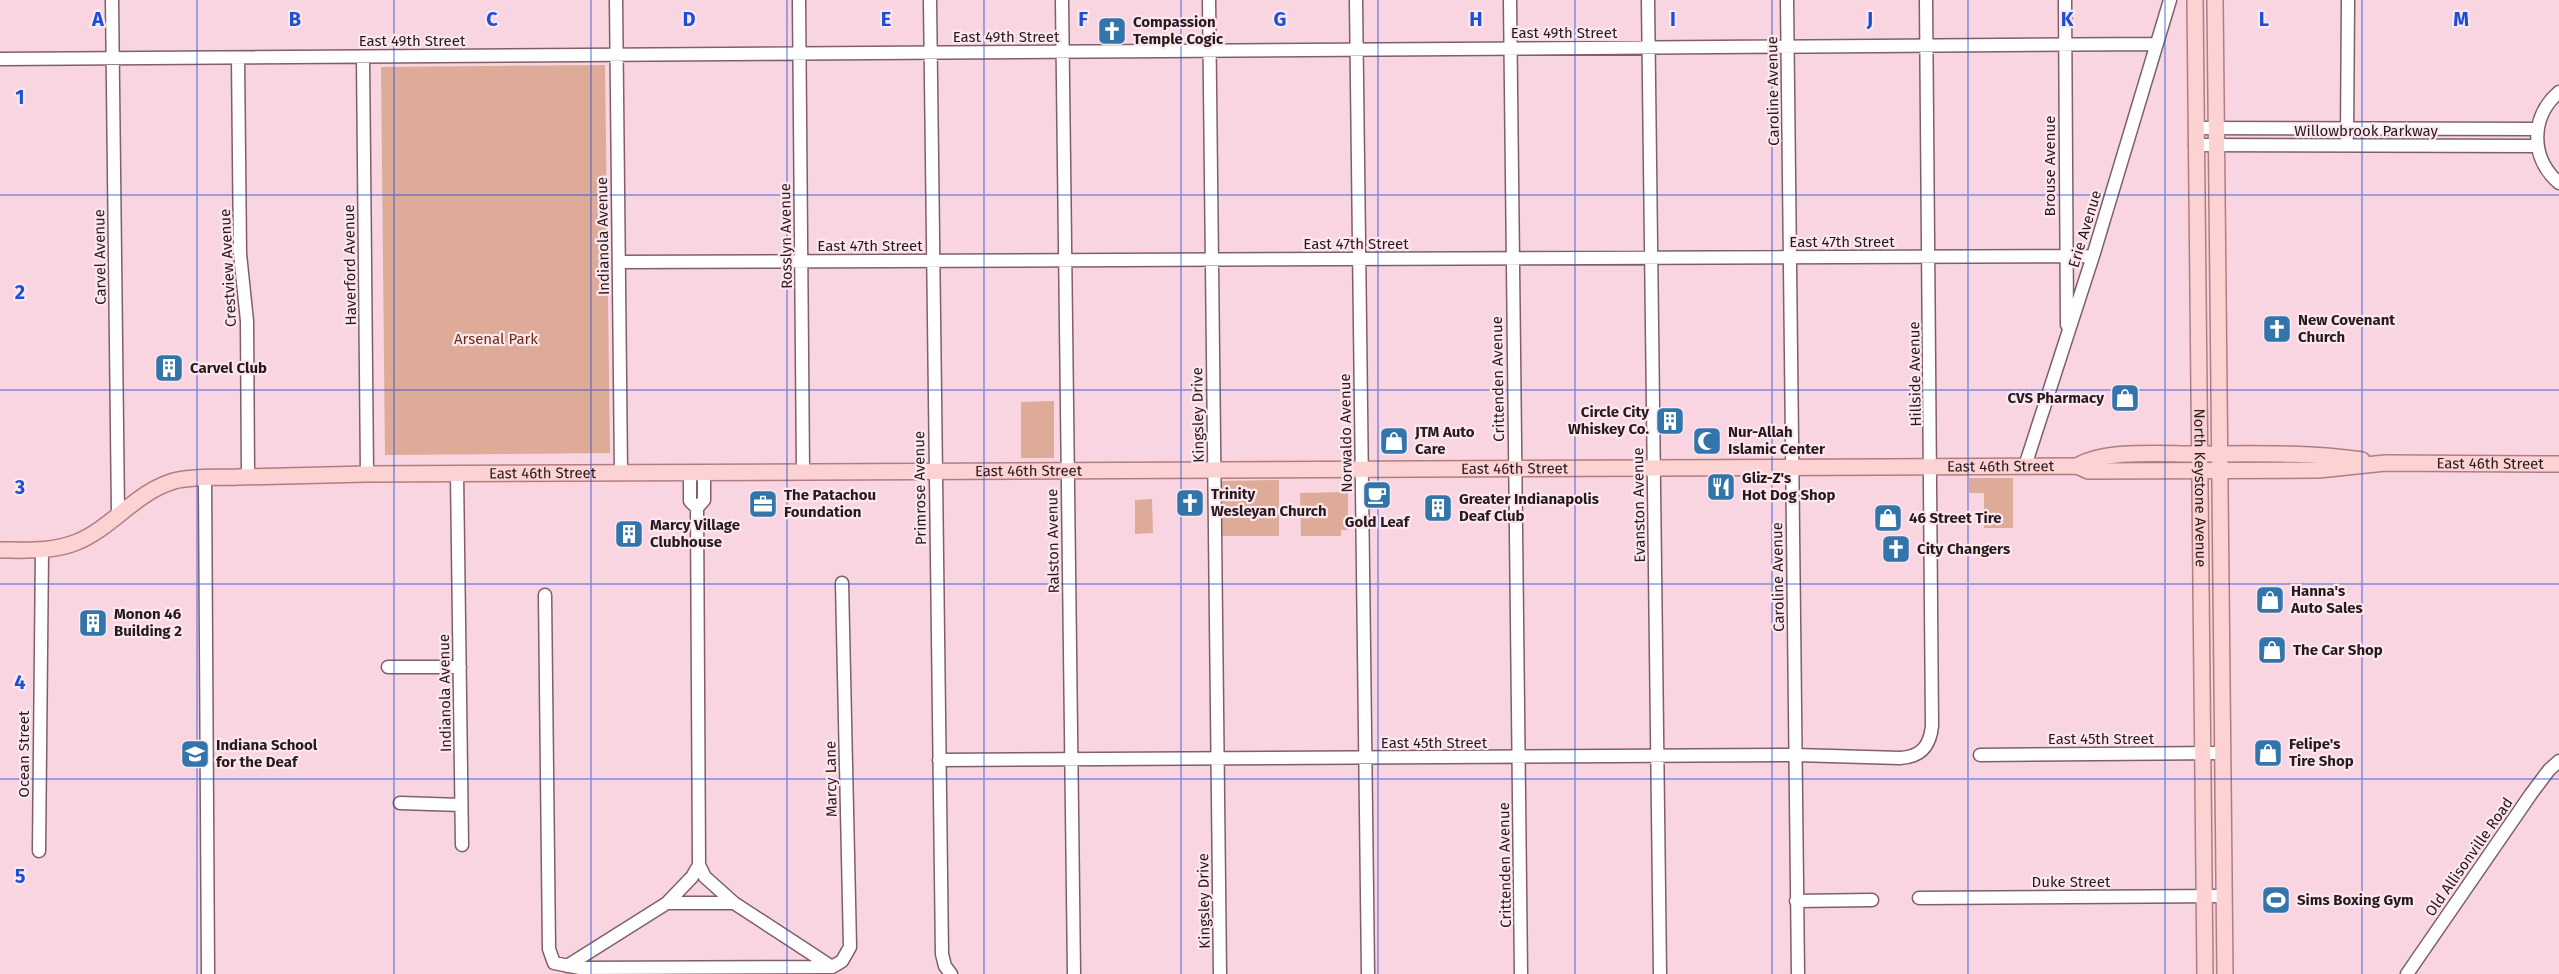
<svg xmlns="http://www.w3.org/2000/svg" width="2559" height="974" font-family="'Fira Sans',sans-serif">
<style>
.green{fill:#ddab98}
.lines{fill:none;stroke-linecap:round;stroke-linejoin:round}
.minor-casing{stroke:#7e5f6a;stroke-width:15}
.major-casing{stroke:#b07e80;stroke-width:18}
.minor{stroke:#fff;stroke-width:12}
.major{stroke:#fcd2d2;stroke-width:15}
.grid{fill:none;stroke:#1d4ed8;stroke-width:1.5;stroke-opacity:0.55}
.labels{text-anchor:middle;stroke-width:4.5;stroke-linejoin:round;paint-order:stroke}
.poi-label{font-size:15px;font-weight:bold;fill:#271a1f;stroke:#fde7ee;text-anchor:start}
.street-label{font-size:15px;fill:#271a1f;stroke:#fde7ee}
.park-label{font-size:15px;fill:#6c2e15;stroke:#fde7ee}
.grid-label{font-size:20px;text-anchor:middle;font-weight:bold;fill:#1d4ed8;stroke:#fde7ee;stroke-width:4.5;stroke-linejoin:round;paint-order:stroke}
</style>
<rect width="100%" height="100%" fill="#f9d5e1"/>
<path class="green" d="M605,65L610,453L385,455L381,67Z
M1054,401V458H1021V402Z
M1969,478H2013V528H1984V493H1969Z
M1279,480V536H1222V481Z
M1348,492V530H1341V536H1301L1300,493Z
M1152,499L1153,533L1135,534V500Z"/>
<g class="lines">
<g class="minor-casing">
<path id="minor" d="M112,0L118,513
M616,0L621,473
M799,0L803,472
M930,0L942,954L945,966L951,974
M1062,0L1074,974
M1209,0L1220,974
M1356,0L1368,974
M1510,0L1521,974
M1648,0L1660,974
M1787,0L1798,974
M2065,0L2067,325
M363,57L367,474
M238,58L240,254L247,321L248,477
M0,59L2157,44
M2559,92C2530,117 2530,158 2559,183
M2195,128L2537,129
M2347,137L2348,0
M2195,145L2538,146
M619,262L2093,256
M2025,466L2093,256L2170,0
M690,473V501L697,508L704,500V473
M457,474L462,845
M205,478L208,974
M697,508L699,865
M545,595L549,949L554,963L580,968L832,967L842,961L850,947L842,583
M388,667H460
M1980,755L2222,753
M939,760L1796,755L1900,758C1921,757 1930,746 1932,726L1926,0
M400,803L461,805
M39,851L42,550
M699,865L705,877L734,903H667L692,877Z
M1919,898L2224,896
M1796,901L1872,900
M734,903L832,967
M567,966L667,903
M2407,974L2531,794L2549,770L2559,761"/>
</g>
<g class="major-casing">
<g id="major">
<path id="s1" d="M2195,0L2205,974"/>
<path d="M2215,0L2225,974"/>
<path d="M2077,466C2106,449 2161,454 2195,454C2251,454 2306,452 2362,460"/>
<path id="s2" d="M0,550C26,550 53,552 77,542C113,527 136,492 174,481C194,476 218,478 238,477C281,476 324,475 367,474L2077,466L2088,471L2319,470L2385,463L2559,464"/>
</g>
</g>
<use href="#minor" class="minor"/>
<use href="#major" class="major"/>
</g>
<path class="grid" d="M197,0V974M394,0V974M591,0V974M787,0V974M984,0V974M1181,0V974M1378,0V974M1575,0V974M1772,0V974M1968,0V974M2165,0V974M2362,0V974M0,195H2559M0,390H2559M0,584H2559M0,779H2559"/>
<defs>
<g id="church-square" transform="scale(1.5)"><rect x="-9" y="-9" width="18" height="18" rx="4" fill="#3275ab" stroke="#fde7ee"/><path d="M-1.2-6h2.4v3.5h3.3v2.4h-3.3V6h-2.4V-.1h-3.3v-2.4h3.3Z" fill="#fff"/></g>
<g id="building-square" transform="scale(1.5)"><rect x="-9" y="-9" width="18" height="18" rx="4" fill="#3275ab" stroke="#fde7ee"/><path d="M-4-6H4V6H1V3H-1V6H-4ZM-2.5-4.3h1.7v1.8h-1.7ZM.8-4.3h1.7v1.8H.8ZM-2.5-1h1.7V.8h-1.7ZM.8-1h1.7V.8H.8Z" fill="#fff"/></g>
<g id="shop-square" transform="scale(1.5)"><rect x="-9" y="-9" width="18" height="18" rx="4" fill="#3275ab" stroke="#fde7ee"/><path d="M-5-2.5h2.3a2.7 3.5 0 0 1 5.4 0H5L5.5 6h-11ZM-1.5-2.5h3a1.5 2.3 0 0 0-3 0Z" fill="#fff"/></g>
<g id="mosque-square" transform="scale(1.5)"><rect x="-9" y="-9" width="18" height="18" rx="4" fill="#3275ab" stroke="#fde7ee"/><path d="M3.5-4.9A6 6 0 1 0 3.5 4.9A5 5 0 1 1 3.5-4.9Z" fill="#fff"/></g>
<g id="restaurant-square" transform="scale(1.5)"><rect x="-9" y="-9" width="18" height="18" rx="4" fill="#3275ab" stroke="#fde7ee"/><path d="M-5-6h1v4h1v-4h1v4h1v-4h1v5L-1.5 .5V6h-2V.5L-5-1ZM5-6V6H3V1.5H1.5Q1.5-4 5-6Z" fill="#fff"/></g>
<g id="cafe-square" transform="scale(1.5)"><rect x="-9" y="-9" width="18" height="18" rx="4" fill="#3275ab" stroke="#fde7ee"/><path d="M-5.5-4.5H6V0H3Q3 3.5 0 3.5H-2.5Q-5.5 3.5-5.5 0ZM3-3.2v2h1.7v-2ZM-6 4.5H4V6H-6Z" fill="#fff"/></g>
<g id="office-square" transform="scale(1.5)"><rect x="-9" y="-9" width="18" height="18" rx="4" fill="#3275ab" stroke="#fde7ee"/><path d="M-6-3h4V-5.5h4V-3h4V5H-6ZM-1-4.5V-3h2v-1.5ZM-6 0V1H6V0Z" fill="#fff"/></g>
<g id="school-square" transform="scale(1.5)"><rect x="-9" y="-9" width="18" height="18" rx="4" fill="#3275ab" stroke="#fde7ee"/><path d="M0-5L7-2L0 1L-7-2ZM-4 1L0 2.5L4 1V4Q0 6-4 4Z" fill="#fff"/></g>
<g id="stadium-square" transform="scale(1.5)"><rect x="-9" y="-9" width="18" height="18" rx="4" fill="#3275ab" stroke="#fde7ee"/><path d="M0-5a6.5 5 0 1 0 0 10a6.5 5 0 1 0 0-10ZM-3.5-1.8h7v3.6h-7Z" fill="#fff"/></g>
</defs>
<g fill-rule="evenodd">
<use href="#church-square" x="1112" y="31"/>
<use href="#church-square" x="2277" y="329"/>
<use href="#building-square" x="169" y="368"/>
<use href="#shop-square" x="2125" y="398"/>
<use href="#building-square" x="1670" y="421"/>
<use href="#shop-square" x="1394" y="441"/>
<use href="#mosque-square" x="1707" y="441"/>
<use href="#restaurant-square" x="1721" y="487"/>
<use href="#cafe-square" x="1377" y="495"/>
<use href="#church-square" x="1190" y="503"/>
<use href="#office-square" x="763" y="504"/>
<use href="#building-square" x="1438" y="508"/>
<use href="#shop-square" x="1888" y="518"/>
<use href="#building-square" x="629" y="534"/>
<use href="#church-square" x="1896" y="549"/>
<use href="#shop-square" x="2270" y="600"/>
<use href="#building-square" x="93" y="623"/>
<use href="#shop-square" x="2272" y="650"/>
<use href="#shop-square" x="2268" y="753"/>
<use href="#school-square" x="195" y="754"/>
<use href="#stadium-square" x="2276" y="900"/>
</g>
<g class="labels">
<g class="poi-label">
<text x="1133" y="27">Compassion<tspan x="1133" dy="17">Temple Cogic</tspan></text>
<text x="2298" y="325">New Covenant<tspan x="2298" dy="17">Church</tspan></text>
<text x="190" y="373">Carvel Club</text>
<text x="2104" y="403" text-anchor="end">CVS Pharmacy</text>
<text x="1649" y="417" text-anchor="end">Circle City<tspan x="1649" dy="17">Whiskey Co.</tspan></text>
<text x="1415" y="437">JTM Auto<tspan x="1415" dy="17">Care</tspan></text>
<text x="1728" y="437">Nur-Allah<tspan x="1728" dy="17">Islamic Center</tspan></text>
<text x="1742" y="483">Gliz-Z's<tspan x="1742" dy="17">Hot Dog Shop</tspan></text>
<text x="1211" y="499">Trinity<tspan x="1211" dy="17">Wesleyan Church</tspan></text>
<text x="784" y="500">The Patachou<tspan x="784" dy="17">Foundation</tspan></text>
<text x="1459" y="504">Greater Indianapolis<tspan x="1459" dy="17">Deaf Club</tspan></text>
<text x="1909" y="523">46 Street Tire</text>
<text x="1377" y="527" text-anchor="middle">Gold Leaf</text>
<text x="650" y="530">Marcy Village<tspan x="650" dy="17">Clubhouse</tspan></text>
<text x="1917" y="554">City Changers</text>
<text x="2291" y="596">Hanna's<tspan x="2291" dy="17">Auto Sales</tspan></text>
<text x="114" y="619">Monon 46<tspan x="114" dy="17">Building 2</tspan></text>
<text x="2293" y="655">The Car Shop</text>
<text x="2289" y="749">Felipe's<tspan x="2289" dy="17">Tire Shop</tspan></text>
<text x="216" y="750">Indiana School<tspan x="216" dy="17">for the Deaf</tspan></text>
<text x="2297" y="905">Sims Boxing Gym</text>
</g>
<g class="street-label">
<text x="1564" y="38">East 49th Street</text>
<text x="1006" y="42">East 49th Street</text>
<text x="412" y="46">East 49th Street</text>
<text transform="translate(1773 91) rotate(-91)" y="5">Caroline Avenue</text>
<text x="2366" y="136">Willowbrook Parkway</text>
<text transform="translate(2050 166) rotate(-90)" y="5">Brouse Avenue</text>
<text transform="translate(2085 229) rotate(-73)" y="5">Erie Avenue</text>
<text transform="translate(603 236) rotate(-91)" y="5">Indianola Avenue</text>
<text transform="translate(786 236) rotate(-91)" y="5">Rosslyn Avenue</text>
<text x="1842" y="247">East 47th Street</text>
<text x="1356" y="249">East 47th Street</text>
<text x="870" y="251">East 47th Street</text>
<text transform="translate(100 257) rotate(-91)" y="5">Carvel Avenue</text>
<text transform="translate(350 265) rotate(-91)" y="5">Haverford Avenue</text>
<text transform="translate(228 268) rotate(-93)" y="5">Crestview Avenue</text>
<text transform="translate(1915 374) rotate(-91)" y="5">Hillside Avenue</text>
<text transform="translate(1498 379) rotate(-91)" y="5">Crittenden Avenue</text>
<text transform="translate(1198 415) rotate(-91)" y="5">Kingsley Drive</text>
<text transform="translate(1346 433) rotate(-91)" y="5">Norwaldo Avenue</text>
<text dy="5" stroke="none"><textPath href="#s2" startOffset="2511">East 46th Street</textPath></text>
<text dy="5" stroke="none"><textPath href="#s2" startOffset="2020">East 46th Street</textPath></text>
<text dy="5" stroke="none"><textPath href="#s2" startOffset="1534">East 46th Street</textPath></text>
<text dy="5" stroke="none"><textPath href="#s2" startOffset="1048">East 46th Street</textPath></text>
<text dy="5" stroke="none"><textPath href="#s2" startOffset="562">East 46th Street</textPath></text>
<text dy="5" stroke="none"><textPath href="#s1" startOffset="488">North Keystone Avenue</textPath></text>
<text transform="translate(920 488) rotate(-91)" y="5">Primrose Avenue</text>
<text transform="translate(1639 505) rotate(-91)" y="5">Evanston Avenue</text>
<text transform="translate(1053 541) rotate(-91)" y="5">Ralston Avenue</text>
<text transform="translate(1778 577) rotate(-91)" y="5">Caroline Avenue</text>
<text transform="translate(445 693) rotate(-91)" y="5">Indianola Avenue</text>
<text x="2101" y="744">East 45th Street</text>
<text x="1434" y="748">East 45th Street</text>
<text transform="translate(24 754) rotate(-90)" y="5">Ocean Street</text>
<text transform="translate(831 779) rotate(-91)" y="5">Marcy Lane</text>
<text transform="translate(2469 857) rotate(-55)" y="5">Old Allisonville Road</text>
<text transform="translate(1505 865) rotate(-91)" y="5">Crittenden Avenue</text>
<text x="2071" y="887">Duke Street</text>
<text transform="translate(1204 901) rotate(-91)" y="5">Kingsley Drive</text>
</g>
<g class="park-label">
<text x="496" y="344">Arsenal Park</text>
</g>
</g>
<g class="grid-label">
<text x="98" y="26">A</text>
<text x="295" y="26">B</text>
<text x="492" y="26">C</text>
<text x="689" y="26">D</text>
<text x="886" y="26">E</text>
<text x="1083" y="26">F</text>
<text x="1280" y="26">G</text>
<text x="1476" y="26">H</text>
<text x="1673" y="26">I</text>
<text x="1870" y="26">J</text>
<text x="2067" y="26">K</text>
<text x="2264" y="26">L</text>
<text x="2461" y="26">M</text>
<text x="20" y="104">1</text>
<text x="20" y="299">2</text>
<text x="20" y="494">3</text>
<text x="20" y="689">4</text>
<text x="20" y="883">5</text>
</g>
</svg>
